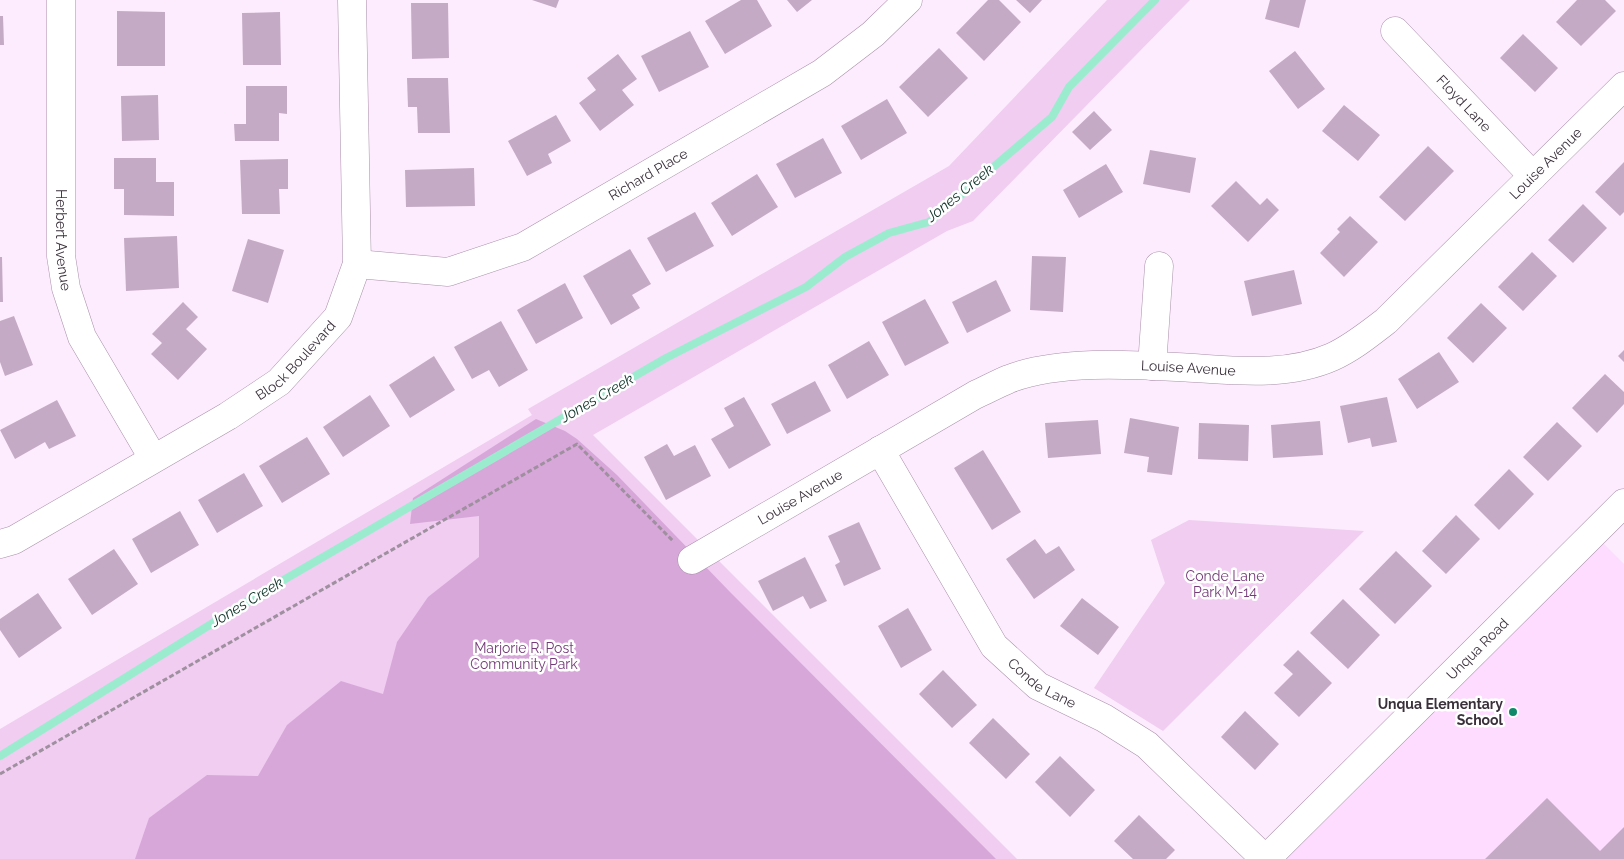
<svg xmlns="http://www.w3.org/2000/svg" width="1624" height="859" font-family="Raleway,sans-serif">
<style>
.built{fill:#fedcff}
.green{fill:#f0cdf1}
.forest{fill:#d8a7da}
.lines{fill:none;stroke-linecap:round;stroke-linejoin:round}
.stream{stroke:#9beccf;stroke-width:8}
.building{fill:#c5aac6}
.street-casing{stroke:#a98faa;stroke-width:29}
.secondary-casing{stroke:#a98faa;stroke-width:29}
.path{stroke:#9e909e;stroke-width:3;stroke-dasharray:5 2.5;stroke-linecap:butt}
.street{stroke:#fff;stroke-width:28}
.secondary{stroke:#fff;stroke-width:28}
.poi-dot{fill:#10896b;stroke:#fff;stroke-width:2}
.labels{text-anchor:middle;stroke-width:5;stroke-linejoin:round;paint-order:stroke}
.street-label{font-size:14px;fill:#3a303b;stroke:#fff}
.park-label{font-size:14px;fill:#753a79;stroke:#fff}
.poi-label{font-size:14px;font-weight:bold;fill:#3a303b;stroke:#fff;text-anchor:end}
.water-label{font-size:15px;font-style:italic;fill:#0b3126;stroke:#fff}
</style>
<rect width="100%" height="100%" fill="#fdecfd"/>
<path class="built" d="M1590,530L1624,564V859H1250Z"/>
<path class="green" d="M1107,0H1190L973,221L947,231L593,435L1017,859H0V729L532,415L528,409L949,166Z
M1189,520L1364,531L1163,731L1094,688L1165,583L1151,540Z"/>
<path class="forest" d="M536,419L565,431L577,439L617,475L731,593L996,859H135L149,818L207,775L258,776L287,725L341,681L383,694L397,642L428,597L479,557V516L410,524L413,498Z"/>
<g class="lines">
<path class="stream" d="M0,756L256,596L666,358L806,287L845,257L889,233L929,222L1052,117L1069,87L1155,0"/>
</g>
<path class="building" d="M532,0H559L556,8Z
M741,0H757L772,26L725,54L705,21Z
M787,0H812L797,12Z
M988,0H999L1021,22L984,61L956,33Z
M1016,0H1042L1030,13Z
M1270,0H1306L1299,28L1265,19Z
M1577,0H1605L1616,11L1581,46L1556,22Z
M411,3H448L449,58L412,59Z
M117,11L165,12V66H117Z
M280,12L281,65H243L242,13Z
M0,16H3L4,45H0Z
M690,31L709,67L659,92L641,56Z
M1523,34L1558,68L1535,92L1500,58Z
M939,48L968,78L928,117L899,87Z
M1295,51L1325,89L1298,109L1269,71Z
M618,54L637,79L622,90L634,105L600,131L579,103L596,90L587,78Z
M407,78H448L450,133H418L417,107H408Z
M246,86H287V114L279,113V141H235L234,124H246Z
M158,95L159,140L122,141L121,96Z
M887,99L907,133L861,160L841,126Z
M1344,105L1380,135L1358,161L1322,131Z
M1094,111L1112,130L1090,150L1072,132Z
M556,115L571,141L548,154L552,163L527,176L508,141Z
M823,138L842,173L795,198L776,164Z
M1428,146L1454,171L1405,221L1379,197Z
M1150,150L1196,158L1190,193L1143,184Z
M114,158H156V182H174V216L124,215V189H114Z
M288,159V189H279L280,214H242L240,160Z
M1624,162V212L1620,216L1595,192Z
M1106,164L1123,192L1079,218L1063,190Z
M474,168L475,206L406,207L405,170Z
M757,174L778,207L732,236L711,203Z
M1236,181L1260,205L1267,198L1279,210L1248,242L1211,206Z
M1583,204L1607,228L1573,263L1548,240Z
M695,212L714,246L666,272L647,238Z
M1350,216L1378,242L1344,277L1320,253L1340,232L1337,229Z
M177,236L179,288L126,291L124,238Z
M248,239L284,250L268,303L232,291Z
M630,249L651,284L632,295L640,308L611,325L583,276Z
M1532,252L1557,276L1523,311L1498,287Z
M1032,256L1066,257L1063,312L1030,310Z
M0,257H2L3,302H0Z
M1294,270L1302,304L1252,316L1244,281Z
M996,280L1011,311L967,333L952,302Z
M565,283L583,318L536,344L517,310Z
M925,299L949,343L905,366L882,322Z
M183,302L198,317L186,329L207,349L178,380L151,354L162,343L152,334Z
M1481,303L1507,328L1473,363L1447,338Z
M14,316L33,365L5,376L0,362V321Z
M501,321L528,370L499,387L489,370L472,379L454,347Z
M869,341L889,375L847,399L828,365Z
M1624,350V362L1618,356Z
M1439,352L1459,382L1417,409L1398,379Z
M434,356L455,390L410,418L389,385Z
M1605,374L1624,392V404L1597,433L1572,408Z
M815,381L831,411L787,434L771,404Z
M370,395L390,426L343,457L323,427Z
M744,397L771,445L729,469L711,439L734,426L724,408Z
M1387,397L1397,442L1372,447L1370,438L1348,443L1340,406Z
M57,400L76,436L49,449L45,442L15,459L0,430Z
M1130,418L1179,427L1172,475L1147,472L1149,457L1124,453Z
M1098,420L1101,454L1048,458L1045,423Z
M1320,421L1323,455L1273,458L1271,425Z
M1557,422L1582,446L1548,481L1523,457Z
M1199,423L1249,425L1248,461L1198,459Z
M307,437L330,474L282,503L259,466Z
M667,444L674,456L695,445L711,476L666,500L644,457Z
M983,450L1021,512L992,530L954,468Z
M1509,469L1534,494L1499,530L1474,505Z
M244,473L263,506L217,533L198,500Z
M180,511L199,545L151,573L132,539Z
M1456,515L1480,539L1446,574L1422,551Z
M859,522L881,569L844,586L835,565L840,562L828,536Z
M1035,539L1046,554L1059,546L1075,570L1034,599L1006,559Z
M114,549L138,584L92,615L68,579Z
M1396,551L1432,586L1395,624L1359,589Z
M805,557L827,601L810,609L803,596L773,611L758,581Z
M38,593L62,628L19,658L0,630V619Z
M1082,598L1119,627L1098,655L1060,626Z
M1343,599L1380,635L1348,669L1310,633Z
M908,608L932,650L901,668L878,626Z
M1298,650L1332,683L1299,717L1274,693L1293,674L1283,665Z
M943,670L977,705L952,728L919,694Z
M1245,711L1279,744L1255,770L1221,737Z
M993,718L1030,754L1006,779L969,743Z
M1060,756L1095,790L1070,817L1035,782Z
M1547,798L1600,851L1624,827V859H1485Z
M1139,815L1175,850L1166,859H1133L1114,841Z"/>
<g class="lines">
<g class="street-casing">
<g id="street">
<path id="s1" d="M61,0V256L66,288L82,337L153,458"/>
<path id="s2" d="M1395,31L1533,176"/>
<path id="s3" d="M357,264L448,272L523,247L822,73L873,34L908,0"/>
<path d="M1152,366L1159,266"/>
<path id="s4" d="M880,450L994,646L1038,686L1104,718L1147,745L1265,859"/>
<path id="s5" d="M0,544L14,540L228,416L279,382L338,317L357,264L352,0"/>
<path id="s6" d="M692,560L975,395C986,390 997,384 1009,379C1061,359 1138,365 1194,368C1239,371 1289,376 1332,357C1352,348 1369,334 1386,321L1624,86"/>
</g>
</g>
<g class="secondary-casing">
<g id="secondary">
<path id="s7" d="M1266,859L1624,503"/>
</g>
</g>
<path class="path" d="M0,774L577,444L674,542"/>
<use href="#street" class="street"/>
<use href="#secondary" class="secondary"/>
</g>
<circle class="poi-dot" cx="1513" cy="712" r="5"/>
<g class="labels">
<g class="street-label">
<text dy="5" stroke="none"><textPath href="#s2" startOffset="100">Floyd Lane</textPath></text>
<text dy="5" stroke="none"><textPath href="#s6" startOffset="981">Louise Avenue</textPath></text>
<text dy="5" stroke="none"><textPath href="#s3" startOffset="315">Richard Place</textPath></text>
<text dy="5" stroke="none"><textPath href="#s1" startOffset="240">Herbert Avenue</textPath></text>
<text dy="5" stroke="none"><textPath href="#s5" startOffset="350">Block Boulevard</textPath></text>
<text dy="5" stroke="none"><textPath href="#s6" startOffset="546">Louise Avenue</textPath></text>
<text dy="5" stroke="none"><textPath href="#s6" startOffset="125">Louise Avenue</textPath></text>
<text dy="5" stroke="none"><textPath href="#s7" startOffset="298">Unqua Road</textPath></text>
<text dy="5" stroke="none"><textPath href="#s4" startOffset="288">Conde Lane</textPath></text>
</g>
<g class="park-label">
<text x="1225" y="581">Conde Lane<tspan x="1225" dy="16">Park M-14</tspan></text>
<text x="524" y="653">Marjorie R. Post<tspan x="524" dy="16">Community Park</tspan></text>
</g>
<g class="poi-label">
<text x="1503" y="709">Unqua Elementary<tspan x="1503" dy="16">School</tspan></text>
</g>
<g class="water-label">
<text transform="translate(960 193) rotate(-39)" y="5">Jones Creek</text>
<text transform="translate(597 398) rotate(-30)" y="5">Jones Creek</text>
<text transform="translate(247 602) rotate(-31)" y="5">Jones Creek</text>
</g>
</g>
</svg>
